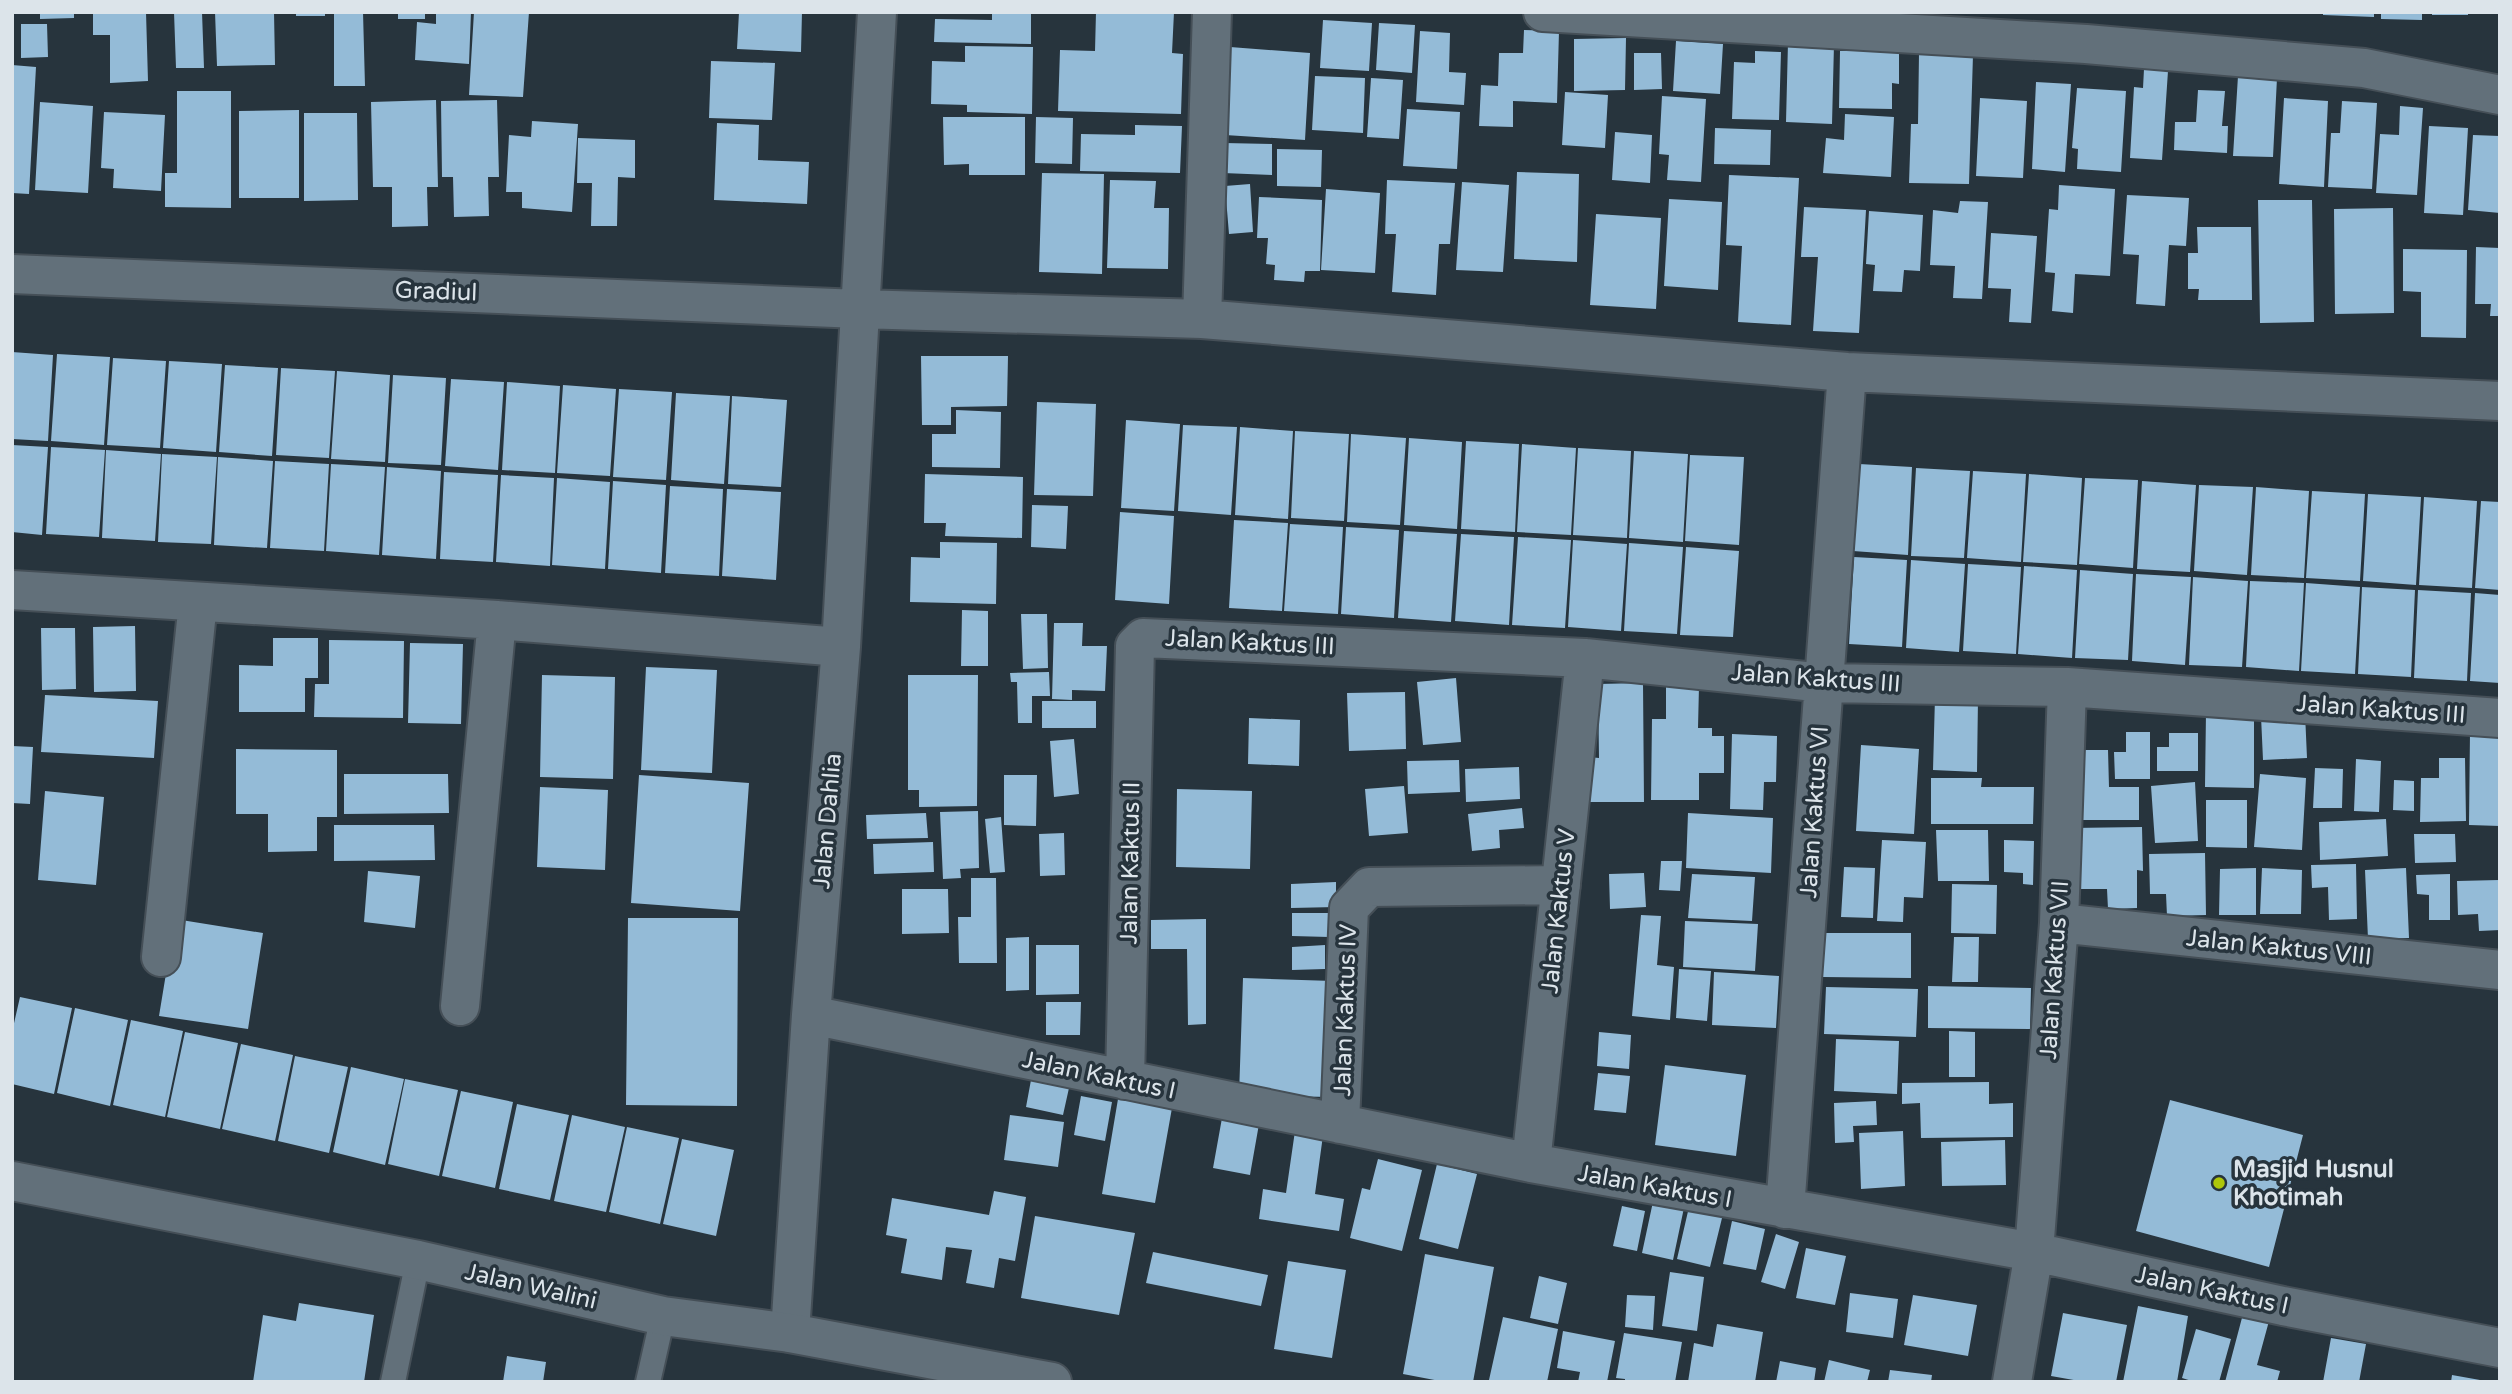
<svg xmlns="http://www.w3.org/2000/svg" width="2512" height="1394" font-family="'Varela Round',sans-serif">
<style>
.building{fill:#94bbd7}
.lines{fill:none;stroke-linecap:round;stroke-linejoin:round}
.service-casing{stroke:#454f57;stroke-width:28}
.minor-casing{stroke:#454f57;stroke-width:42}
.tertiary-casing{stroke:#454f57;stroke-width:42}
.service{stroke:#62707a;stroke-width:24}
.minor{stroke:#62707a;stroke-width:38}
.tertiary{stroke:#62707a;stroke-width:38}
.poi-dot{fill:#aec60a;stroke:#27343d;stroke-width:2.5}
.labels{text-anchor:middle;stroke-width:7;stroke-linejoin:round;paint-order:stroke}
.street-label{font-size:24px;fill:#dce4ea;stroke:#27343d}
.poi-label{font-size:24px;font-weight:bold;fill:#dce4ea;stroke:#27343d;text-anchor:start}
</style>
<rect width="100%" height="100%" fill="#27343d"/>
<path class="building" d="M40,12H74V18L40,19Z
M93,12H146L148,81L110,83V35H93Z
M174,12H202L204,68H176Z
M215,12H274L275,65L217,66Z
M296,12H325V16H296Z
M334,12H363L365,86H334Z
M398,12H425V19H398Z
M436,12H471L469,64L415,60L417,22L436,24Z
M474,12H529L523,97L469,95Z
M739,12H802L801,52L737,49Z
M992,12H1031V44L934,42L935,19L992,20Z
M1096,12H1174L1172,53L1183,54L1181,114L1058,111L1060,50L1095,51Z
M2323,12H2374V17L2323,15Z
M2381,12H2422V20L2381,19Z
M2432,12H2468V15H2432Z
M1323,20L1372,23L1369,71L1320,68Z
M1379,23L1415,25L1412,73L1376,70Z
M21,24H47L48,57L21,58Z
M1524,30L1559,31L1557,103L1513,101V127L1479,126L1481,85L1498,86L1499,53H1523Z
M1420,31L1450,33L1449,72L1466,73L1464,105L1416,102Z
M1626,38L1625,90L1574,91V39Z
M1676,41L1723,44L1720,94L1673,91Z
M1788,42L1834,44L1832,124L1786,122Z
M965,46L1033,47L1032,114L967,112V105L931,104L932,61L965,62Z
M1230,47L1310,53L1305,140L1225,135Z
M1755,51L1781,52L1779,120L1732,119L1734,62L1755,63Z
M1840,51H1899V84L1892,83V109L1839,108Z
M1634,53H1661L1662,89L1634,90Z
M1919,53L1973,55L1969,184L1909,183L1911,124H1918Z
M711,61L775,63L772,120L709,118Z
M12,65L36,67L29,194L12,193Z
M2144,69L2168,71L2162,160L2130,158L2134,87L2143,88Z
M1315,76L1365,78L1363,133L1312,130Z
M2238,76L2277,78L2273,157L2233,156Z
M1371,78L1403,80L1399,139L1367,137Z
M2036,82L2071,84L2065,172L2032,169Z
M2077,88L2126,91L2121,172L2077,169L2078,149L2072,148Z
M2198,90L2225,91L2222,126H2228L2227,153L2174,150L2175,122H2196Z
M177,91H231V208L165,207V173H177Z
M1565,92L1608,95L1605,148L1562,145Z
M1662,96L1706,99L1701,182L1667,180L1669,155L1659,154Z
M1980,98L2027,101L2023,178L1976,176Z
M2284,98L2328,101L2324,187L2279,184Z
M436,100L438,187H427L428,226L392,227V187H373L371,102Z
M497,100L499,177H488L489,216L454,217L453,177H442L441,101Z
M2342,101L2377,103L2372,189L2328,187L2331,133H2340Z
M40,102L93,106L88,193L35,190Z
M2400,106L2423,108L2417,195L2376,193L2380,134L2399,135Z
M1407,109L1460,112L1457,169L1403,166Z
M299,110V198H239V111Z
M104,112L165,115L161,191L113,188L114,169L101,168Z
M304,113H357L358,200L304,201Z
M1845,114L1894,117L1891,177L1823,173L1826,138L1844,140Z
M943,117H1025V175H969V164L944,165Z
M1036,117L1073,118L1072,164L1035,163Z
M532,121L578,124L572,212L522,208V192H506L509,135L531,137Z
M717,123L759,125L758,160L809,162L807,204L714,200Z
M1135,125L1182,126L1180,173L1080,171L1081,134L1135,135Z
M2429,126L2468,128L2463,215L2424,213Z
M1715,128L1771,130L1770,165L1714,164Z
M1615,132L1652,135L1650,183L1612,180Z
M2473,135L2500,136V213L2468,210Z
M578,138L635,140V178L618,177L617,226H591L592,183H577Z
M1224,143L1272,144V175L1223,173Z
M1277,149L1322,150L1321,187L1277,186Z
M1517,172L1579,174L1577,262L1514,259Z
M1042,173L1104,174L1102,274L1039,272Z
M1729,175L1799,178L1791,325L1738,322L1742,246L1726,245Z
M1110,180L1156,181L1154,208H1169L1168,269L1107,268Z
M1387,180L1455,183L1450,244H1439L1436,295L1392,292L1396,234H1385Z
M1462,182L1509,185L1503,272L1456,270Z
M1250,184L1253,232L1229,234L1225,186Z
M2059,185L2115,189L2110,276L2075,274L2073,313L2052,311L2055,273L2045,272L2049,209L2058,210Z
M1326,189L1380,193L1375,273L1321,270Z
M2127,195L2189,198L2186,246L2169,245L2165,306L2136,304L2139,255L2123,254Z
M1259,197L1322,200L1320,271H1305L1304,282L1274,280L1275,265L1266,264L1268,238H1257Z
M1669,199L1722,202L1718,290L1664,286Z
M2258,200H2312L2314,322L2260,323Z
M1960,201L1988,202L1982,299L1953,298L1955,266L1930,265L1933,210L1958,213Z
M1804,207L1866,210L1859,333L1813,331L1818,257H1801Z
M2393,208L2394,313L2335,314L2334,209Z
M1869,211L1923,215L1920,271L1904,270L1902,292L1873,291L1875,265L1866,264Z
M1596,214L1661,218L1656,309L1590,305Z
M2197,227H2251L2252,300H2198L2199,289H2188V253H2198Z
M1991,233L2037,236L2031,323L2009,322L2011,289L1988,288Z
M2476,247L2500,248V316H2490L2491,304H2475Z
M2403,249L2467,250L2466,338L2421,337V292L2403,291Z
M12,352L53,355L48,441L12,439Z
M57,354L110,357L104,445L51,441Z
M921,356H1008L1007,406L951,407V425H922Z
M113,358L166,361L160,448L107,445Z
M169,361L222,364L216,452L163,448Z
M225,365L278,368L272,456L219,452Z
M281,368L335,371L329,458L276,455Z
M337,371L390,375L385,462L331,459Z
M393,375L446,378L441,465L388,463Z
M451,379L504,382L498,470L445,466Z
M507,382L560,386L555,473L502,470Z
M563,385L616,389L610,476L557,473Z
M619,389L672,392L666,480L613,477Z
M676,393L730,396L724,484L671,480Z
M732,396L787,400L781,487L728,484Z
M1037,402L1096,404L1093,496L1034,495Z
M956,410L1001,412L1000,468L932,467V434H956Z
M1126,420L1180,424L1174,511L1121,508Z
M1183,425L1237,427L1231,515L1178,511Z
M1240,427L1293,431L1288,519L1235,515Z
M1295,431L1349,434L1344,521L1291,518Z
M1351,434L1406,438L1400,525L1347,522Z
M1409,438L1462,442L1457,529L1404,525Z
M1466,441L1519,444L1515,532L1461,529Z
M1522,444L1576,448L1571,535L1517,532Z
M12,445L48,447L42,535L12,532Z
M51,447L105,450L99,537L46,534Z
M1578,448L1631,451L1627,538L1573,535Z
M106,450L161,454L155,541L102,538Z
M1634,451L1688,454L1683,542L1629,538Z
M162,454L217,457L211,544L158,542Z
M1690,455L1744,457L1739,545L1685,541Z
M218,457L273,461L267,548L214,545Z
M275,461L329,464L324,551L270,548Z
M331,464L385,467L379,555L326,551Z
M1859,464L1912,467L1908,555L1853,551Z
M387,467L441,471L436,559L382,555Z
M1916,468L1970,471L1964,558L1911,556Z
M1973,471L2026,474L2021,562L1967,558Z
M444,472L498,475L493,562L440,559Z
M925,474L1023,477L1022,538L945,536L946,523H924Z
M2029,474L2082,478L2077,565L2023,562Z
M501,475L554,478L550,566L496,562Z
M557,478L610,482L605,569L552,565Z
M2085,478L2138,480L2133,568L2079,564Z
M613,481L666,485L661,573L608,569Z
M2142,481L2196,485L2190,572L2137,569Z
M2199,485L2253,487L2247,575L2194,571Z
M670,486L723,489L719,576L665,573Z
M2256,487L2309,491L2304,578L2251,575Z
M727,489L781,492L776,580L722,576Z
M2312,491L2365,494L2360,581L2306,578Z
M2368,494L2421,497L2416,585L2363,581Z
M2424,497L2477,501L2472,588L2419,585Z
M2481,501L2500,502V590L2475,588Z
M1032,505L1068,506L1066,549L1031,547Z
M1120,512L1174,516L1169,604L1115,600Z
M1234,520L1288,523L1282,611L1229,608Z
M1290,524L1343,527L1338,614L1284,611Z
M1346,527L1399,530L1394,618L1341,614Z
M1404,531L1457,534L1451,622L1398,618Z
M1461,534L1514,537L1509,625L1455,621Z
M1518,537L1571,540L1565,628L1512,625Z
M1573,540L1627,544L1621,631L1568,627Z
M940,542L997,543L996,604L910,602L911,557L940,558Z
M1629,543L1683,547L1677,634L1624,631Z
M1686,547L1739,551L1733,637L1680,635Z
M1854,557L1907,560L1902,647L1849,644Z
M1911,560L1965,564L1959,652L1906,648Z
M1968,564L2021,567L2016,654L1963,651Z
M2024,566L2077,570L2072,658L2018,654Z
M2080,570L2133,574L2128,660L2075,658Z
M2136,574L2191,577L2185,665L2132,661Z
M2193,577L2248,581L2242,667L2189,665Z
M2250,581L2304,583L2299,671L2246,667Z
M2306,583L2360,587L2355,674L2301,671Z
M2362,587L2415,590L2411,677L2358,674Z
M2418,590L2471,593L2467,681L2414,678Z
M2475,593L2500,595V683L2470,681Z
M962,610L988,611V666H961Z
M1021,614H1047L1048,668L1023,669Z
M1054,623H1083L1082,646H1107L1105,691L1072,690V700L1052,699Z
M135,626L136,691L94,692L93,627Z
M41,628H75L76,689L42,690Z
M273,638H318V678H305V712H239V665L273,666Z
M329,640L404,641L403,718L314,717L315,684H329Z
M410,643L463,644L461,724L408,723Z
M646,667L717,670L712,773L641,770Z
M1049,672L1050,696H1032V723H1018L1017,682H1011L1010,673Z
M542,675L615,677L613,779L540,777Z
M908,675H978L977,806L919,807V790H908Z
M1456,678L1461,742L1423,745L1417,682Z
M1643,683L1644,802H1589V757L1599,758L1598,684Z
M1666,685L1699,686L1698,728H1712V736H1724V773H1699V800H1651L1652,719H1666Z
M1405,692L1406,749L1349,751L1347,693Z
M45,695L158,701L154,758L41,752Z
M1935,697L1978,698L1977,772L1933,770Z
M1042,701H1096V728H1042Z
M2206,712H2254V788L2205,787Z
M2305,713L2307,758L2263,760L2261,716Z
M1249,718L1300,720L1299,766L1248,764Z
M2126,732H2150V779H2115L2114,752H2126Z
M2470,732H2500V826L2469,825Z
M2169,733H2198V771H2157V747H2169Z
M1732,734L1777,736L1776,782H1764L1763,810L1730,809Z
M1074,739L1079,794L1054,797L1050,741Z
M1861,745L1919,749L1914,834L1856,831Z
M12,746L33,747L30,804L12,803Z
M236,749L337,750V817H317V851L268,852V814H236Z
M2078,750H2108L2109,787H2139V820H2079Z
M2439,758H2465L2466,821L2420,822L2421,778H2439Z
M2356,759L2381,761L2379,812L2354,811Z
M1459,760L1460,792L1408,794L1407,761Z
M1519,767L1520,799L1466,802L1465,769Z
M2315,768L2343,769L2342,808H2313Z
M344,774H448L449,813L344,814Z
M2260,774L2306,778L2302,850L2254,847Z
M639,775L749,783L740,911L631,903Z
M1004,775H1037L1036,826L1004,825Z
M1931,778H1982L1981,787H2034L2033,824H1931Z
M2394,780L2414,781V811L2393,810Z
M2195,782L2198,841L2155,843L2151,786Z
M1404,786L1408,833L1369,836L1365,789Z
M540,787L608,790L605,870L537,867Z
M1177,789L1252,791L1250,869L1176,867Z
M45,791L104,797L96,885L38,880Z
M2206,800H2247V848L2206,847Z
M1522,808L1524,828L1499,830L1500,848L1472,851L1468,814Z
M978,811L979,868L960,869L961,878L943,879L940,812Z
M926,813L928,838L867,839L866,815Z
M1688,813L1773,818L1771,873L1686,868Z
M1001,817L1005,872L990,873L985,819Z
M2386,819L2388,856L2320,860L2319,822Z
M334,825H434L435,860L334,861Z
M2142,827L2143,871L2137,870V908L2108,909L2107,889H2071V828Z
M1936,830H1988L1989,881H1938Z
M1064,833L1065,875L1040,876L1039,834Z
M2414,834H2455L2456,862L2415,863Z
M1882,840L1926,842L1923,898L1904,897L1903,922L1877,921Z
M2004,840L2034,841L2033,885L2023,884V873L2004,872Z
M933,842L934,872L874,874L873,844Z
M2205,853L2206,915L2167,916L2166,894H2150L2149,854Z
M1661,861H1682L1680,891L1659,890Z
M2356,864L2357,919L2329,920L2328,887L2312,888L2311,865Z
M1844,867L1875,868L1873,918L1841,917Z
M2256,868V915H2219L2220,869Z
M2262,868L2302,870L2301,914H2260Z
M2406,868L2409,938L2368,939L2365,870Z
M368,871L420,876L415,928L364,922Z
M1644,873L1646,907L1610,909L1609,874Z
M1692,874L1755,877L1752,921L1688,918Z
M2450,874V920H2429V895L2417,894L2416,875Z
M971,878H996L997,963H959L958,917H971Z
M2499,880L2500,930L2479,931L2478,914L2458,915L2457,881Z
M1336,882V907L1291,908V884Z
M1952,884L1997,885L1996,934L1951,933Z
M902,889H948L949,933L902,934Z
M1292,913H1329V937L1292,936Z
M1641,915L1661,916L1657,965L1674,967L1670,1020L1632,1016Z
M628,918H738L737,1106L626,1105Z
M175,919L263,933L248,1029L159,1016Z
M1206,919V1024L1188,1025L1187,949H1151V920Z
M1685,921L1758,924L1755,971L1683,967Z
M1823,933H1911V978L1823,977Z
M1029,937V990L1006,991V938Z
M1954,937H1979L1978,982H1952Z
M1036,945H1079V994L1036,995Z
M1325,945V969L1292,970V947Z
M1679,969L1711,971L1707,1021L1676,1018Z
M1714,972L1779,976L1776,1028L1712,1025Z
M1243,978L1333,981L1330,1097L1239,1095Z
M1928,986L2031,988L2030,1029L1928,1028Z
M1826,987L1918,989L1916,1037L1824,1034Z
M20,997L72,1008L54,1094L12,1084V1032Z
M1046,1002H1081L1080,1035H1046Z
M75,1008L128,1020L110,1106L57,1093Z
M131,1020L183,1031L165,1117L113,1105Z
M1949,1031L1975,1032V1077H1949Z
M185,1032L238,1043L220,1129L167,1117Z
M1599,1032L1631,1035L1629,1069L1597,1066Z
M1836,1039L1899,1041L1897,1094L1834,1091Z
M241,1044L293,1055L275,1141L222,1129Z
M295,1056L348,1067L329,1153L278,1141Z
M1665,1065L1746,1075L1736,1156L1655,1145Z
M351,1067L404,1079L385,1165L333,1152Z
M1598,1073L1630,1076L1626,1113L1594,1110Z
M405,1079L458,1090L439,1176L388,1164Z
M1031,1080L1069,1088L1063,1115L1026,1107Z
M1989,1082V1104L2013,1103V1137L1921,1138L1920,1103L1902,1104V1083Z
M461,1091L513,1102L495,1188L442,1176Z
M1081,1096L1112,1102L1105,1141L1074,1135Z
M1118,1099L1172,1108L1155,1203L1102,1194Z
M2170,1100L2303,1135L2269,1267L2136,1231Z
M1876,1101L1877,1125L1853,1126L1854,1142L1835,1143L1834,1103Z
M517,1104L569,1115L550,1200L499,1189Z
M572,1115L625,1127L606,1212L554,1201Z
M1010,1115L1064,1122L1058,1167L1004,1160Z
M1222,1118L1259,1124L1250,1175L1213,1168Z
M1296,1124L1324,1128L1315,1194L1344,1199L1339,1231L1259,1219L1263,1189L1286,1193Z
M627,1127L679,1138L660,1224L609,1212Z
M1903,1131L1905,1186L1861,1189L1859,1133Z
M682,1139L734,1150L716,1236L663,1224Z
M2005,1140L2006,1185L1942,1186L1941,1142Z
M1378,1159L1422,1170L1402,1251L1350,1238L1362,1188L1370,1190Z
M1437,1164L1477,1174L1458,1249L1419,1239Z
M994,1191L1026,1197L1015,1261L999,1258L994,1288L966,1283L972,1250L946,1247L942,1280L901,1273L907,1239L886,1235L892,1198L989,1215Z
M1654,1197L1685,1203L1673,1260L1642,1253Z
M1622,1206L1645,1211L1637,1251L1613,1246Z
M1689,1207L1723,1214L1710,1267L1677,1259Z
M1035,1216L1135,1233L1119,1315L1021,1298Z
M1732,1221L1765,1229L1756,1270L1723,1264Z
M1776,1234L1799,1242L1785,1289L1761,1282Z
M1806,1248L1846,1256L1835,1305L1796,1298Z
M1153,1252L1268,1275L1261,1306L1146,1283Z
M1425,1254L1494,1267L1473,1382H1445L1403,1374Z
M1288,1261L1346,1270L1332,1358L1274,1349Z
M1670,1272L1704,1277L1697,1331L1662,1326Z
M1539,1276L1567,1283L1558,1324L1530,1318Z
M1850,1293L1898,1299L1893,1338L1846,1332Z
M1627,1295L1655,1296L1653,1330L1625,1327Z
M1913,1295L1977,1305L1968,1356L1904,1345Z
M299,1303L374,1315L364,1382H253L263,1315L296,1321Z
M2138,1306L2188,1316L2177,1382H2123Z
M2063,1313L2127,1325L2116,1382H2085L2051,1376Z
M2243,1314L2269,1321L2257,1365L2280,1371L2277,1382H2225Z
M1503,1317L1558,1329L1547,1382L1489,1380Z
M1717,1324L1763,1332L1755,1382H1688L1694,1343L1713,1347Z
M2196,1329L2231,1339L2219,1382H2195L2182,1378Z
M1563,1331L1615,1341L1607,1382H1578L1580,1372L1557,1368Z
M1624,1333L1682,1342L1675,1382H1625V1379L1616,1378Z
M2331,1338L2366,1344L2359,1382H2323Z
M507,1356L546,1362L543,1382H503Z
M1829,1360L1870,1370L1867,1382H1824Z
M1780,1361L1816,1368L1814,1382H1776Z
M1890,1370L1932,1375L1931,1382H1888Z
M2452,1375L2480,1380V1382H2451Z"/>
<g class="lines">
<g class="service-casing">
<path id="service" d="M393,1382L418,1260
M648,1382L663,1316"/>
</g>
<g class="minor-casing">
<path id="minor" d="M1543,12L2086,44L2364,68L2500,95
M12,274L859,309L1202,319L1847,372L2500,401
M1202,319L1212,12
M12,590L497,620L841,647
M2059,923L2500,970
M161,957L198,602
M460,1006L497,620
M811,1015L1531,1163L2034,1252L2283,1306L2500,1348
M1125,1080L1135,646L1143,638L1585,658L1824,683L2067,687L2500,718
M1340,1124L1349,908L1369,887L1561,885
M1531,1163L1585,658
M1785,1209L1847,372
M790,1333L811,1015L841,647L877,12
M2012,1382L2034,1252L2059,923L2067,687"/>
</g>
<g class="tertiary-casing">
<path id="tertiary" d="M12,1181L418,1260L663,1316L790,1333L1052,1382"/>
</g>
<use href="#service" class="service"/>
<use href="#minor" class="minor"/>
<use href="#tertiary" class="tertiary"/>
</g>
<circle class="poi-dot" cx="2219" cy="1183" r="7"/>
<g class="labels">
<g class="street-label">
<text transform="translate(436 291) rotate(2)" y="8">Gradiul</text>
<text transform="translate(1250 642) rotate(3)" y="8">Jalan Kaktus III</text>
<text transform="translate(1816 678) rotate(4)" y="8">Jalan Kaktus III</text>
<text transform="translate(2381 709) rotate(4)" y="8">Jalan Kaktus III</text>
<text transform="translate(1814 812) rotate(-86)" y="8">Jalan Kaktus VI</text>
<text transform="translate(827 821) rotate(-85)" y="8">Jalan Dahlia</text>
<text transform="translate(1130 863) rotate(-89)" y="8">Jalan Kaktus II</text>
<text transform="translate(1558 911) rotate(-84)" y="8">Jalan Kaktus V</text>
<text transform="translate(2279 947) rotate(6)" y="8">Jalan Kaktus VIII</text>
<text transform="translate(2054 970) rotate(-86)" y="8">Jalan Kaktus VII</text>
<text transform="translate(1345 1010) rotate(-88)" y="8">Jalan Kaktus IV</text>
<text transform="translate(1099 1075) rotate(12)" y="8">Jalan Kaktus I</text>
<text transform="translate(1655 1186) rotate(10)" y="8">Jalan Kaktus I</text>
<text transform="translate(531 1286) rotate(13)" y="8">Jalan Walini</text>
<text transform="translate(2212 1290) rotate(12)" y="8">Jalan Kaktus I</text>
</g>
<g class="poi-label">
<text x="2233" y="1177">Masjid Husnul<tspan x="2233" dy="28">Khotimah</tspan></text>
</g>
</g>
<rect width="2512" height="1394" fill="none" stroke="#dce4ea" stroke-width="28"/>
</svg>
